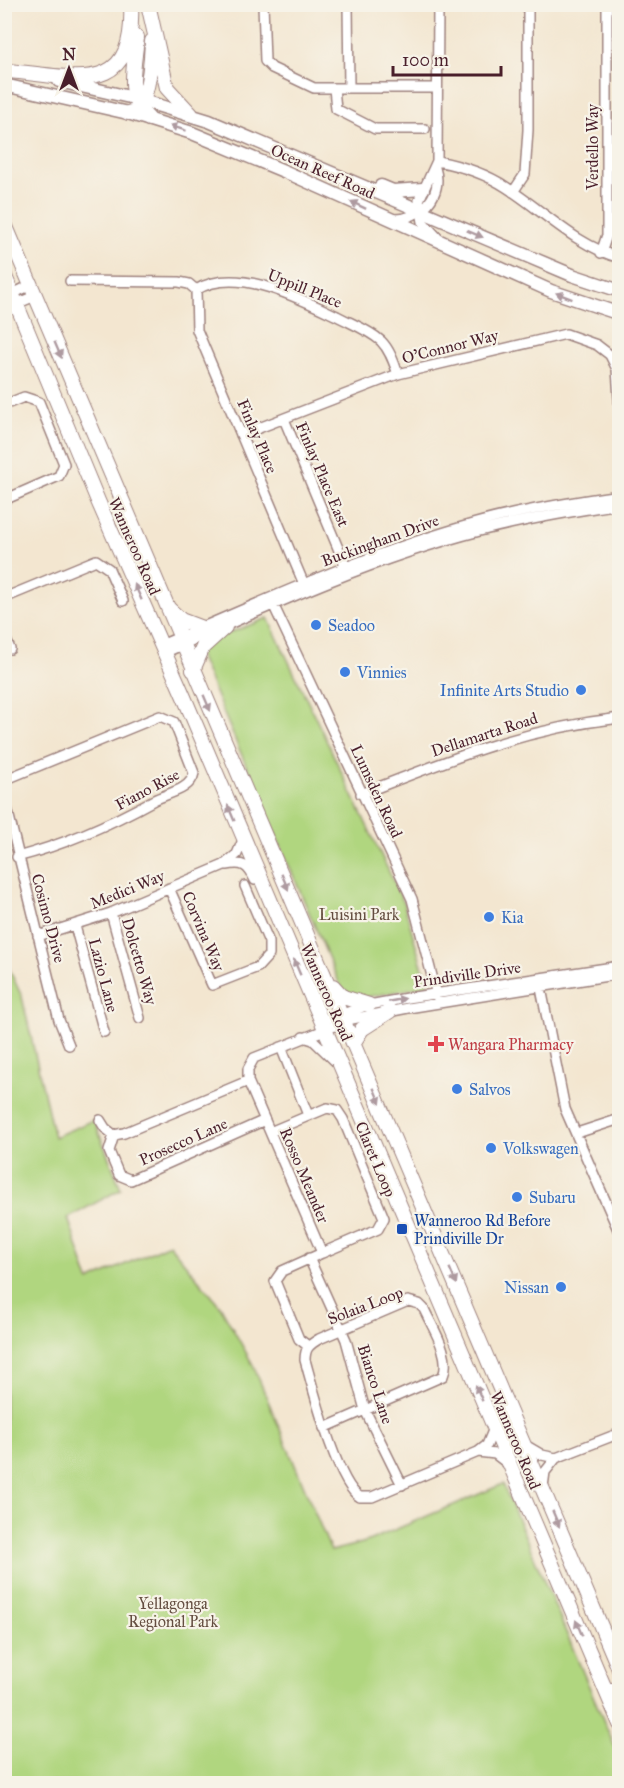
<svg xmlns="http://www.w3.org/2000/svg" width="624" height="1788" font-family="'IM FELL Great Primer',serif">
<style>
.green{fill:#b0d67f;stroke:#7d7a55;stroke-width:1.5}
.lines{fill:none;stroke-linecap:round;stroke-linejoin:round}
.minor-casing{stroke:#9e827e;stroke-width:12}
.major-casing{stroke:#9e827e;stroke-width:15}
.highway-casing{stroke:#9e827e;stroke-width:16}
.minor{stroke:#fff;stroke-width:9}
.major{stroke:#fff;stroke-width:12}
.highway{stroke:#fff;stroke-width:14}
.oneway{fill:#ae9aa0}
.shop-dot{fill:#3f7fe0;stroke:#f7f3e8;stroke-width:2}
.health-dot{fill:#e0444e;stroke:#f7f3e8;stroke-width:2}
.transit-dot{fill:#1a4fb4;stroke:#f7f3e8;stroke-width:2}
.labels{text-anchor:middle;stroke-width:4.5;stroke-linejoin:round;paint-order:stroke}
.street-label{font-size:16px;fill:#4a1f2b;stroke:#f7f3e8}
.shop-label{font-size:16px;fill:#366cbe;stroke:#f7f3e8;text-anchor:start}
.park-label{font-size:16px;fill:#644d40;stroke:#f7f3e8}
.health-label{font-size:16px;fill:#be3a42;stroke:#f7f3e8;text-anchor:start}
.transit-label{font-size:16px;fill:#164399;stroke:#f7f3e8;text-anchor:start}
</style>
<rect width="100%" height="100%" fill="#f7f3e8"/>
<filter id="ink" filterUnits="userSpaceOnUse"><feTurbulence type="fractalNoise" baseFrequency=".0167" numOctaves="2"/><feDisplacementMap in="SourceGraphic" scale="12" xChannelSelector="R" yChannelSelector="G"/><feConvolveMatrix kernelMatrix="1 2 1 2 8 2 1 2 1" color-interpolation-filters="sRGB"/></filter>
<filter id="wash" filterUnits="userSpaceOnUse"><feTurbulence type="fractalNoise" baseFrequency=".008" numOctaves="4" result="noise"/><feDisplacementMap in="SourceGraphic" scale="24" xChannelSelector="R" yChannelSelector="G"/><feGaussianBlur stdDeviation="1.35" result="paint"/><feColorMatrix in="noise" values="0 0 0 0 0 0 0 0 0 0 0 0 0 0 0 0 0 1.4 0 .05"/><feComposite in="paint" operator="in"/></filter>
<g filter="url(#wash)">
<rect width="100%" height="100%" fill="#f3e6d0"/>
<path class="green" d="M268,618L403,901L428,986L367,997L349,1006L195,646Z
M4,958L22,997L54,1137L94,1120L121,1189L68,1218L89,1281L169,1244L220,1306L253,1365L331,1551L366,1542L503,1484L619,1757V1783H5Z"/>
</g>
<g filter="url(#ink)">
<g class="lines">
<g class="minor-casing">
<path id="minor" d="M263,4L265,61L272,68L314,88H437
M348,4L349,88
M334,88L336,109L375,129H425
M437,161C462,166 485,173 506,187C545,212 575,245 620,258
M513,192L525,174L528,130V4
M394,219C421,219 444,195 435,168
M437,237L423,222L419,200L437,161L438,4
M601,253L607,235V4
M70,281L179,282L189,284L196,290C236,265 299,298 337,316C352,324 369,330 381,341C390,350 394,363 398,374
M196,290L197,330L306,589
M4,298L31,285
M4,309L35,296
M4,405L24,397L39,402L64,464L59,476L4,500
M284,419L348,572
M241,435L398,374L566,334L597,345L610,355L617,369L620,414
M4,598L96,560L109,569L123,601
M272,602L412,899L439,1003
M4,635L10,649
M161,645C264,601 367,553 476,523C523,510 571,502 620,495
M164,653C267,607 371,559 480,531C526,519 573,511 620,504
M4,780L160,716L174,722L194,773C191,790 168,793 154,800C109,825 67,844 17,857
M361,794C451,759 522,729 620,718
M4,796L59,1020L69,1045
M227,865C243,862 248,865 255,880
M169,888L212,985L258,967L269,955V942L245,886
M111,913L140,1018
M75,926L104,1032
M38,936L111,913L224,865L237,854L243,840
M540,983L565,1109L620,1234
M321,1021L369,1005L407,998L620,966
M303,1037L313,1040L336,1062
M281,1047L308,1115
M100,1120L105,1128L114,1135L124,1133L248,1081
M270,1132L327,1108L337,1110L343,1119L384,1218L378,1229L322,1253
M577,1133L620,1119
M114,1135L109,1151L119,1175L131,1180L265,1120
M309,1258L346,1340L365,1410L402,1485
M308,1346L299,1339L275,1281L282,1271L322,1253L248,1081V1069L254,1058L352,1019L408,1008L620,974
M324,1428L443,1376C452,1356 432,1327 424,1309L419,1304L408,1301L319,1339C309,1345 305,1348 305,1360C313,1388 337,1484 360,1497H372L478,1452L487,1445L494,1428
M525,1445L542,1455L556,1458
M478,1452L495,1454L508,1464
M543,1487L545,1472L556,1458L620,1433
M606,1691L620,1685"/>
</g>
<g class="major-casing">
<path id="major" d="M59,81L134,98L209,121L572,275L620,291
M4,85L128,113L192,133L286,172L551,291L620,314
M381,186L393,191L423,189"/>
</g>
<g class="highway-casing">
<path id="highway" d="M148,4L167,88L191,114
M137,37C135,65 124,98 149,119
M8,71C73,76 136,100 131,4
M128,113C150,110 151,60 152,41
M4,222L620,1671
M4,274L98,501L184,697L620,1724
M168,608L181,620L202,628
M193,670L203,647L225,627
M333,986L343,997L369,1005
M354,1042L362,1029L390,1011"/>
</g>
<use href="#minor" class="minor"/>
<use href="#major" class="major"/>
<use href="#highway" class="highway"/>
</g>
<defs><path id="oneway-solid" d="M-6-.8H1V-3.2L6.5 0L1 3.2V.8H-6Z" transform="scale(1.5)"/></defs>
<g class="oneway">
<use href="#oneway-solid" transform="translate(178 128) rotate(-161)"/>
<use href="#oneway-solid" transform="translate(358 205) rotate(-155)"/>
<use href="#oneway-solid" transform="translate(475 234) rotate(23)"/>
<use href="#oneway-solid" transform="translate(564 296) rotate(-159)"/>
<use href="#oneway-solid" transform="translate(58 350) rotate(67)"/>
<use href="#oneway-solid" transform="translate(138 592) rotate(-114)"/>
<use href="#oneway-solid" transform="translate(207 703) rotate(67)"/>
<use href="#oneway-solid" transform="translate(231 813) rotate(-113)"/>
<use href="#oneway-solid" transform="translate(285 882) rotate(67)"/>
<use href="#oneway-solid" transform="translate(297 967) rotate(-113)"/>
<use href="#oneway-solid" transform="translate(397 1000) rotate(-11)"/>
<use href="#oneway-solid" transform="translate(377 1096) rotate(67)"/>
<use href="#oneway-solid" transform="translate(453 1276) rotate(67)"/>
<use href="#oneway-solid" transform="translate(479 1393) rotate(-113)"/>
<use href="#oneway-solid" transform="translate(556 1519) rotate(67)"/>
<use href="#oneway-solid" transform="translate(579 1628) rotate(-113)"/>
</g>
</g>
<g class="shop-dot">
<circle cx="316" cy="625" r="6"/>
<circle cx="345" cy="672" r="6"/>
<circle cx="581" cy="690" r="6"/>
<circle cx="489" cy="917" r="6"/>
<circle cx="457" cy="1089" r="6"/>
<circle cx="491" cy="1148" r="6"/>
<circle cx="517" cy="1197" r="6"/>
<circle cx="561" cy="1287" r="6"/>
</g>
<path class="health-dot" d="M433 1035h6v6h6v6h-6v6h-6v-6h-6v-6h6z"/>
<rect class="transit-dot" x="396" y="1223" width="12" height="12" rx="3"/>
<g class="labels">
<g class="street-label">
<text transform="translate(592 147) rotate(-90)" y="6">Verdello Way</text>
<text transform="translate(323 171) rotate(24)" y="6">Ocean Reef Road</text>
<text transform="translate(305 288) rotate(22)" y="6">Uppill Place</text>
<text transform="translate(450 346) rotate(-14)" y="6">O'Connor Way</text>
<text transform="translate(258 436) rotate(67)" y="6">Finlay Place</text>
<text transform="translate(323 474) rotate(67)" y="6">Finlay Place East</text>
<text transform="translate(380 540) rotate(-20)" y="6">Buckingham Drive</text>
<text transform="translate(135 546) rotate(66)" y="6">Wanneroo Road</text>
<text transform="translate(484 734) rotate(-18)" y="6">Dellamarta Road</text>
<text transform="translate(147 789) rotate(-28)" y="6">Fiano Rise</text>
<text transform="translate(377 791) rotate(65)" y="6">Lumsden Road</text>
<text transform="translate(127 889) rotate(-22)" y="6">Medici Way</text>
<text transform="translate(49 918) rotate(75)" y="6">Cosimo Drive</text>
<text transform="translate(204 931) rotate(67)" y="6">Corvina Way</text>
<text transform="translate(140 961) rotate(74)" y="6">Dolcetto Way</text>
<text transform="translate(467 974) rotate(-8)" y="6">Prindiville Drive</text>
<text transform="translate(104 975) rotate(75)" y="6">Lazio Lane</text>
<text transform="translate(327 992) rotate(66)" y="6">Wanneroo Road</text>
<text transform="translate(183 1141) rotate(-24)" y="6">Prosecco Lane</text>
<text transform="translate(376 1159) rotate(67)" y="6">Claret Loop</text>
<text transform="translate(305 1175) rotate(67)" y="6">Rosso Meander</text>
<text transform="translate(365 1305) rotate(-21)" y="6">Solaia Loop</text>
<text transform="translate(376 1384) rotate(72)" y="6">Bianco Lane</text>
<text transform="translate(516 1440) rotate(67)" y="6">Wanneroo Road</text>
</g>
<g class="shop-label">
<text x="328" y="631">Seadoo</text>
<text x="357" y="678">Vinnies</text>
<text x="569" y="696" text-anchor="end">Infinite Arts Studio</text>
<text x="501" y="923">Kia</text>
<text x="469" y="1095">Salvos</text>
<text x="503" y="1154">Volkswagen</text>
<text x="529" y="1203">Subaru</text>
<text x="549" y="1293" text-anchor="end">Nissan</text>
</g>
<g class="park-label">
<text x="359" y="920">Luisini Park</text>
<text x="173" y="1609">Yellagonga<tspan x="173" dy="18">Regional Park</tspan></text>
</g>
<g class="health-label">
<text x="448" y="1050">Wangara Pharmacy</text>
</g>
<g class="transit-label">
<text x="414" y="1226">Wanneroo Rd Before<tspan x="414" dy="18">Prindiville Dr</tspan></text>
</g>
</g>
<rect width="624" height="1788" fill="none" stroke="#f7f3e8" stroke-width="24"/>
<g transform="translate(69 69)" stroke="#f7f3e8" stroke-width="4.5" paint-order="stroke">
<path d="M0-4.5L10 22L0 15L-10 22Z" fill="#4a1f2b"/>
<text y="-9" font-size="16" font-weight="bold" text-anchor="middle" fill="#4a1f2b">N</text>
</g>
<path d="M393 66v9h108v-9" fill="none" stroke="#4a1f2b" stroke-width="3"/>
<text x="402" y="66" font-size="18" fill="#4a1f2b" stroke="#f7f3e8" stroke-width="4.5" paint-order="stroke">100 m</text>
</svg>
